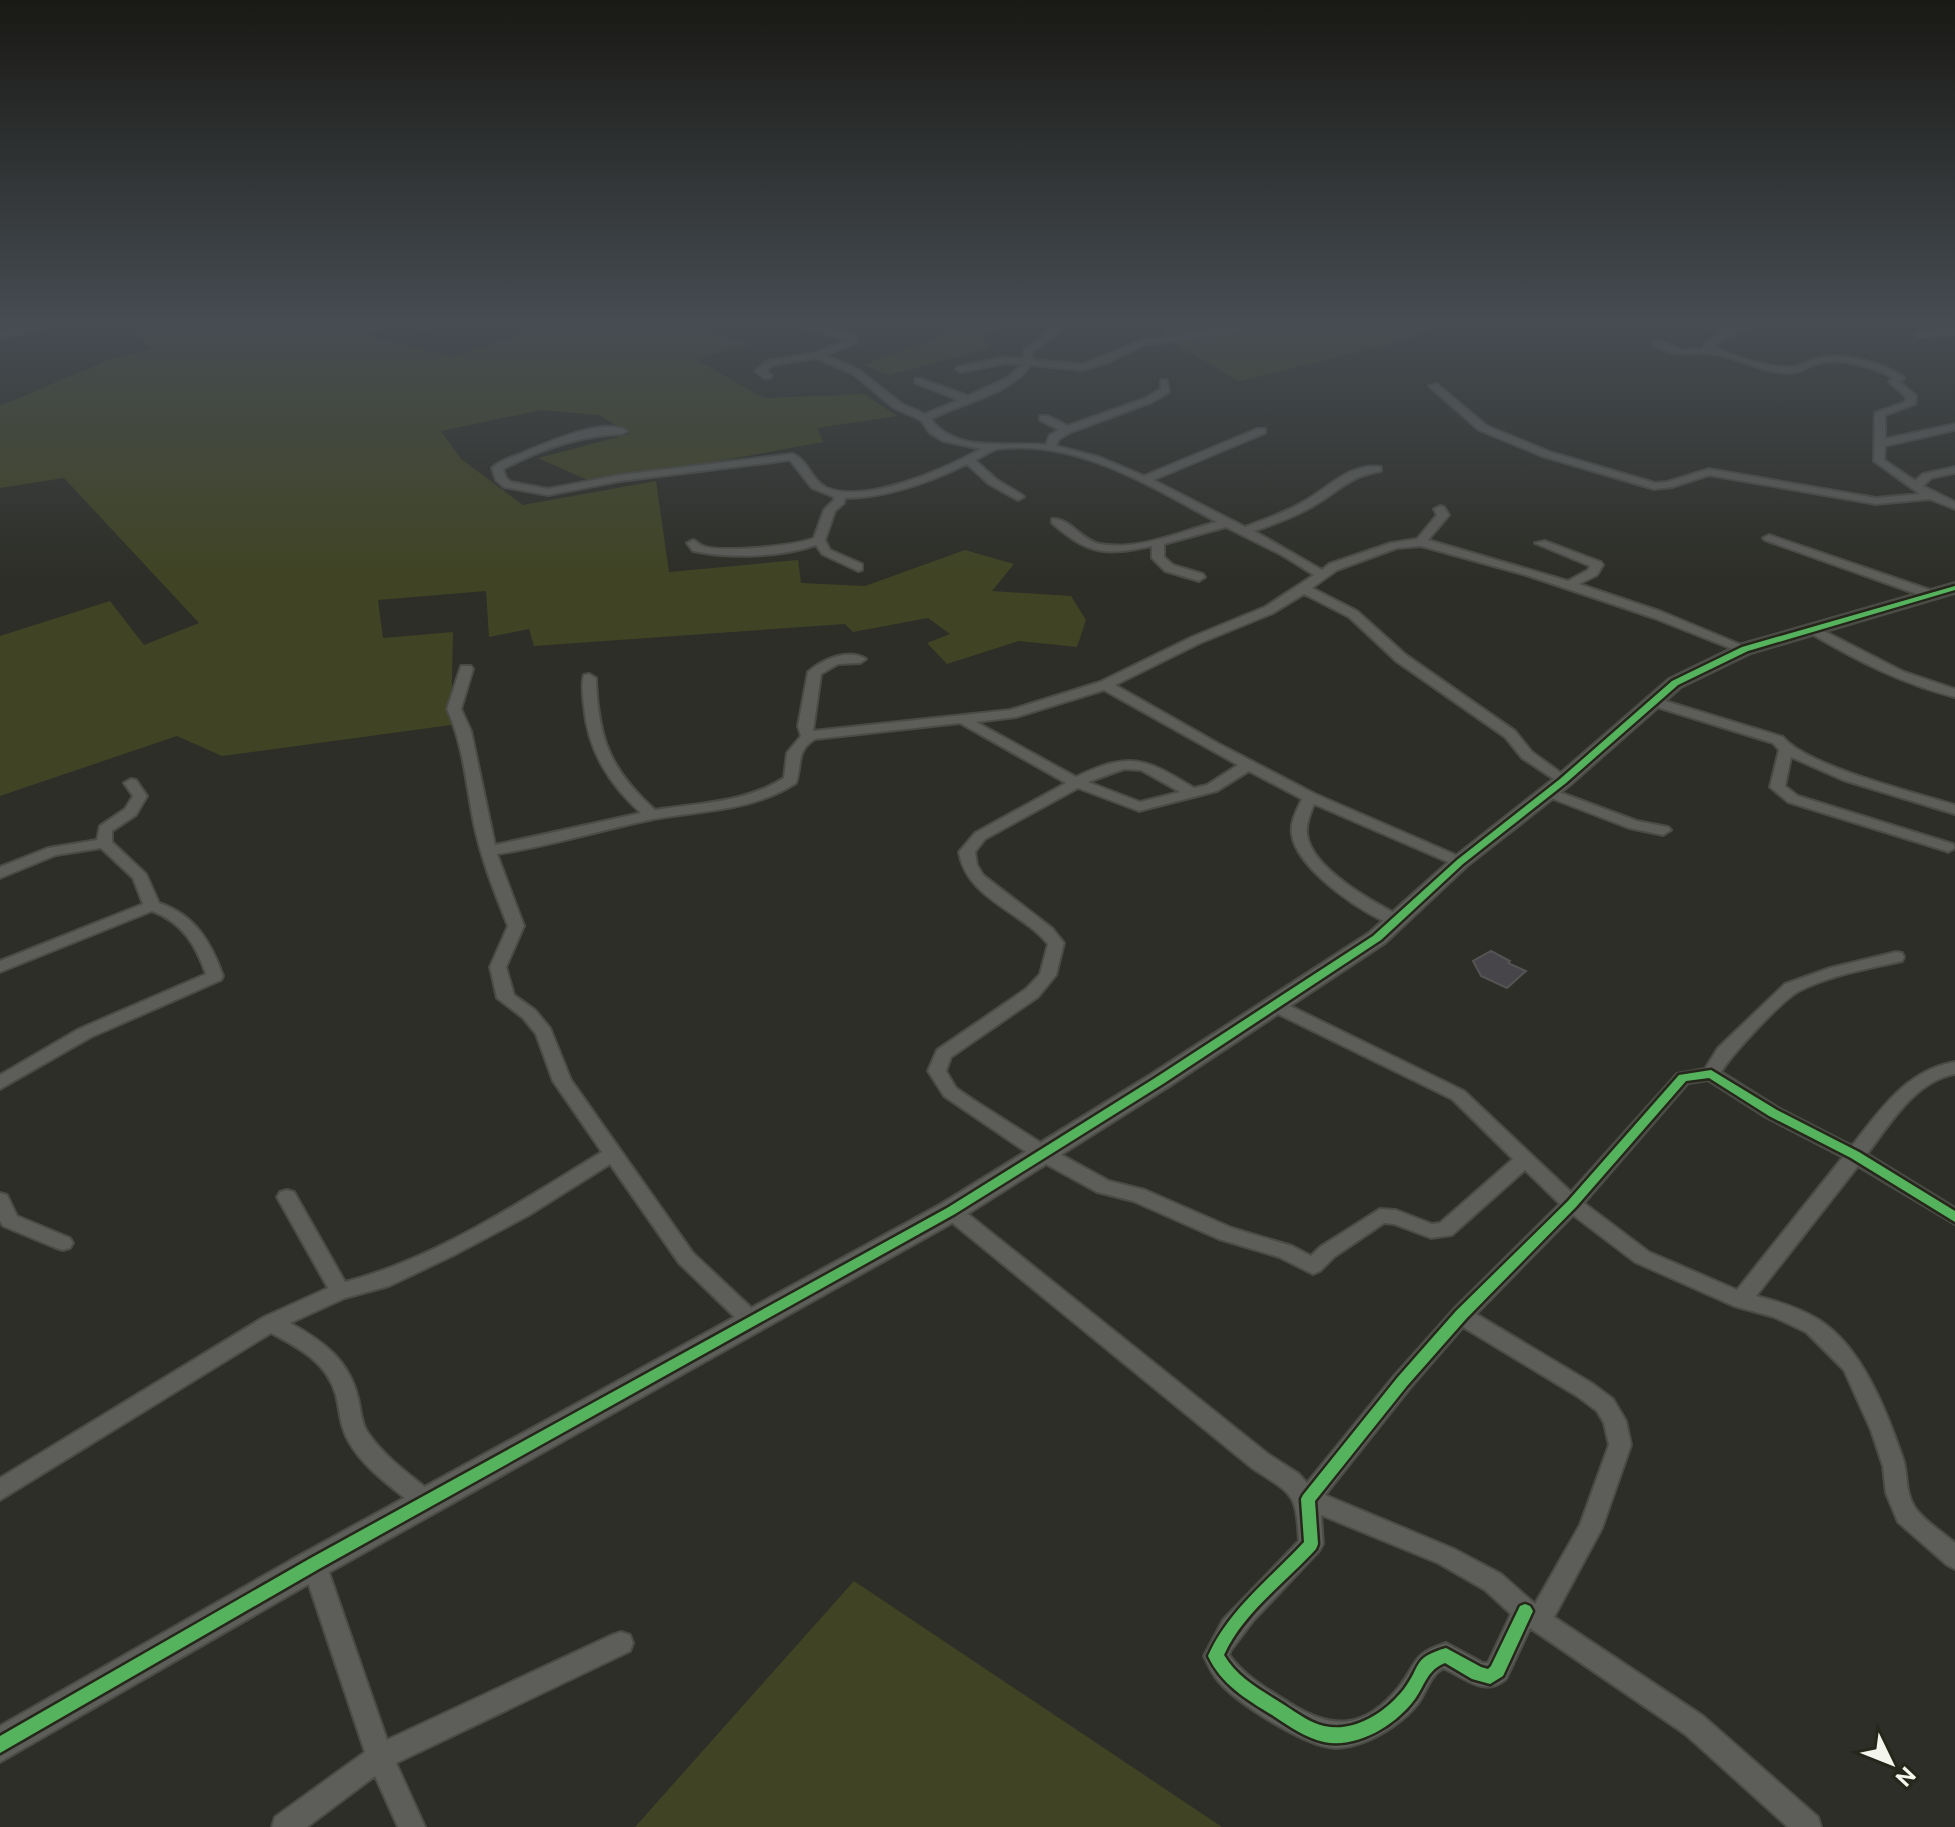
<svg xmlns="http://www.w3.org/2000/svg" width="1955" height="1827" font-family="'Public Sans',sans-serif">
<style>
.green{fill:#404424}
.building{fill:#474549;stroke:#545454;stroke-width:2}
.lines{fill:none;stroke-linecap:round;stroke-linejoin:round}
.minor-casing{stroke:#4a4b45;stroke-width:4}
.tertiary-casing{stroke:#4a4b45;stroke-width:4}
.minor{fill:#5d5d59;fill-rule:evenodd}
.tertiary{fill:#5d5d59;fill-rule:evenodd}
.cycleway-casing{stroke:#25271b;stroke-width:5}
.cycleway{fill:#56b35d;fill-rule:evenodd}
</style>
<rect width="100%" height="100%" fill="#2d2e27"/>
<path class="green" d="M145,322H399L364,335L452,357L561,322H653L750,343L697,360L764,398L864,394L897,416L817,428L823,442L704,464L587,480L538,458L630,434L599,415L541,410L441,431L461,459L523,505L656,481L669,572L798,560L801,583L865,586L965,550L1014,564L992,591L1071,596L1086,620L1077,647L1019,641L947,664L927,643L950,634L928,618L853,632L845,624L534,646L529,629L489,637L486,591L378,600L383,638L453,632L451,725L222,756L177,736L0,796V636L110,601L144,645L199,623L64,478L0,488V406L113,358L153,349L135,331L154,323Z
M958,322H1020L981,335L988,349L888,375L864,365L936,338Z
M1167,322H1453L1386,345L1239,381L1162,336Z
M854,1581L1222,1827H635Z"/>
<path class="building" d="M1491,951L1510,961L1508,963L1526,971L1507,988L1481,976L1473,961Z"/>
<g class="lines">
<g class="minor-casing">
<path id="minor" d="M53,322H68L0,338V332Z
M427,322H449L421,328L417,325Z
M785,322H799L854,334L856,343L825,355L859,370L902,404L925,414L959,400L915,383V379H921L968,396L1009,377L1022,364L1006,363L961,372L956,369L958,367L1006,357L1023,359L1025,349L1063,322H1072L1032,352V360L1083,364L1142,340L1240,327V331L1237,332L1144,345L1109,362L1083,370L1030,365C1014,393 959,404 931,419C955,454 1009,441 1046,445L1050,435L1059,430L1040,420V416H1048L1068,426L1146,398L1161,389V380H1167L1169,392L1152,402L1071,432L1059,439L1056,446L1099,457L1144,476L1257,429H1265V433L1153,480L1245,527C1265,519 1285,513 1303,502C1329,488 1349,463 1381,467V471C1347,477 1341,490 1313,506C1295,517 1274,524 1254,531L1322,570L1329,564L1391,543L1417,539L1437,515L1434,509L1440,506L1444,507L1449,515L1428,540L1568,581L1588,570L1590,566L1535,543L1545,541L1601,562L1603,565L1597,575L1579,584L1662,612L1751,649L1745,653L1740,652L1654,618L1526,575L1421,546L1397,548L1337,570L1312,588L1357,611L1406,655L1515,731L1532,752L1568,778L1570,781L1563,785L1522,758L1505,737L1396,661L1349,617L1304,594L1273,613L1200,643L1115,685L1219,744L1315,794L1465,859L1468,862L1460,867L1455,865L1314,804C1310,814 1306,824 1307,834C1311,869 1375,903 1404,918L1406,921L1404,924L1398,926C1367,918 1296,869 1292,834C1290,822 1297,810 1302,799L1249,771L1217,791L1139,811L1078,788L985,839L975,852L977,865L983,875L1052,928L1064,943L1056,975L1038,997L951,1057L946,1071L956,1088L972,1099L1049,1148L1109,1181L1145,1190L1232,1228L1292,1246L1311,1256L1320,1247L1380,1209L1396,1210L1432,1224L1440,1223L1513,1159L1452,1099L1270,1010L1267,1006L1270,1002H1282L1464,1091L1571,1192L1677,1074L1705,1069L1718,1048L1785,984L1830,968L1896,952L1902,953L1904,957L1902,961C1868,969 1830,975 1799,991C1782,1000 1731,1055 1721,1072L1780,1109L1852,1146C1881,1109 1907,1070 1955,1062V1074C1915,1081 1890,1124 1867,1154L1955,1208V1224L1858,1166L1756,1296C1777,1301 1800,1308 1819,1320C1862,1347 1887,1412 1903,1459C1908,1474 1905,1492 1914,1506C1922,1520 1943,1532 1955,1543V1569L1947,1565L1898,1522L1886,1493L1883,1466L1871,1430L1844,1370L1806,1332L1774,1317L1734,1306L1635,1262L1573,1215L1476,1314L1593,1384L1613,1399L1626,1421L1631,1445L1602,1528L1554,1617L1703,1716L1818,1817L1821,1827H1788L1685,1734L1530,1628L1506,1679C1484,1698 1464,1677 1443,1668C1430,1676 1427,1690 1419,1702C1412,1712 1402,1720 1392,1727C1376,1738 1354,1748 1335,1748C1306,1747 1238,1704 1219,1682C1212,1674 1208,1665 1204,1656L1223,1620L1299,1541C1296,1491 1293,1495 1252,1468L944,1216L941,1211L944,1206L951,1204L958,1206L1268,1454L1299,1474L1307,1483L1394,1376L1454,1309L1560,1204L1525,1170L1452,1235L1431,1238L1394,1224L1384,1223L1334,1257L1320,1271L1313,1274L1279,1257L1219,1239L1133,1201L1097,1192L1035,1158L944,1096L928,1071L937,1050L1026,989L1040,974L1048,944C1021,911 966,898 959,852L975,833L1066,783L960,723L815,739C796,750 802,765 796,783C753,811 703,810 654,819C601,830 550,846 497,854L524,926L506,967L514,995L535,1010L550,1028L571,1080L693,1253L759,1315L762,1321L759,1327L752,1329L745,1327L679,1263L610,1164L529,1215L454,1255L389,1286L345,1298L290,1323C323,1341 349,1360 358,1398C361,1410 361,1423 368,1433C385,1458 413,1477 436,1496L440,1503L436,1510L428,1513L420,1510C396,1490 365,1470 349,1442C340,1427 340,1411 336,1395C327,1362 299,1348 271,1333L0,1500V1478L264,1317L328,1288L277,1197L280,1192L287,1190L294,1192L345,1282C437,1258 521,1201 602,1152L553,1081L536,1034L523,1018L497,998L490,967L508,926C494,891 480,856 473,819C466,782 463,744 447,709L461,666H471L473,669L461,709L471,731L495,845L641,813C608,783 588,750 584,706C583,696 581,684 584,675L589,674L596,678C598,738 610,770 655,810C699,803 745,803 784,778L787,753L801,736L798,726L808,672C823,659 849,648 866,659L860,663L838,664L821,674L813,731L1010,710L1100,682L1192,637L1265,607L1314,575L1282,555L1226,527L1164,544V557L1173,565L1203,574L1205,577L1199,581L1165,571L1152,558V546C1105,556 1089,555 1052,523V519C1069,517 1082,541 1100,544C1139,551 1181,531 1217,522C1152,487 1075,438 997,449C990,451 982,457 975,460L997,480L1022,495L1024,497L1018,500L989,484L967,464C930,482 887,498 845,498L844,503L835,511L825,540L830,550L862,564V570L858,571L822,554L816,545C780,557 731,559 693,551L687,543L693,540C697,541 699,545 703,546C721,553 796,546 814,538L824,510L834,500V497L812,488L790,460L620,481L548,495L504,487L496,480L492,468C501,459 514,457 525,452C549,442 604,417 627,431L622,434C580,435 542,449 505,468L503,469L506,478L511,482L548,489L620,475L792,454C809,460 811,481 827,488C867,504 945,469 981,449L943,441L930,433L921,420L894,408L853,374L816,358L773,365L766,371L772,376L770,378H764L755,371L767,361L815,353L848,340ZM1104,690L1238,765L1207,785L1194,788C1145,758 1130,751 1076,777L976,722L1016,717ZM1124,769L1141,770L1180,792L1140,802L1088,782ZM1708,1080L1766,1117L1843,1157L1737,1290L1649,1252L1584,1203L1688,1083ZM1463,1327L1577,1396L1597,1411L1604,1423L1609,1445L1580,1525L1535,1604L1501,1574L1454,1549L1325,1495L1410,1388ZM1321,1515L1438,1563L1485,1590L1511,1614L1488,1663H1483L1446,1643C1410,1655 1419,1662 1399,1687C1366,1728 1334,1731 1291,1704C1269,1690 1245,1677 1229,1655L1231,1650L1253,1621L1319,1551L1323,1544Z
M1608,322H1648L1644,325H1612Z
M1698,322H1709L1732,331L1747,322H1756C1744,334 1727,336 1713,346C1728,356 1771,368 1790,367C1800,367 1809,360 1819,358C1846,353 1880,362 1902,376L1904,378L1900,382L1916,396L1915,404L1885,415V439L1955,424V430L1885,446L1884,460L1915,481L1923,474L1955,467V473L1931,478L1923,486L1955,502V509L1930,499L1876,504L1709,475L1672,487L1654,489L1542,456L1479,430L1429,386L1437,384L1487,426L1550,452L1655,483L1667,482L1709,469L1876,498L1920,494L1874,461L1875,413L1905,402L1906,397L1889,382L1893,378C1874,367 1843,358 1820,363C1810,365 1802,372 1791,373C1763,374 1739,357 1712,354C1686,351 1677,360 1652,343L1657,340L1682,350L1704,349V344L1721,332Z
M1955,328V334L1919,337L1914,334L1919,331Z
M1769,535L1936,592L1938,595L1932,599L1928,598L1765,540L1763,538Z
M1814,626L1904,672L1955,689V697C1902,684 1856,660 1810,633L1808,630Z
M1652,697L1783,737C1806,766 1916,793 1955,805V814L1843,780L1791,757L1785,786L1798,796L1953,844L1955,848L1948,852L1943,850L1788,802L1770,787L1779,750L1773,743L1647,704L1645,701Z
M131,779L136,780L147,796L136,815L112,831V842L146,874L159,903C195,915 211,942 223,976L221,980L91,1037L0,1089V1075L79,1029L206,974C196,945 182,922 152,911L0,972V961L143,904L133,878L101,848L56,855L0,878V867L48,848L97,840L100,826L125,809L133,796L124,783Z
M1548,788L1637,821L1668,827L1671,830L1663,835L1629,828L1543,795L1541,792L1543,789Z
M0,1193L7,1195L17,1216L70,1238L73,1243L70,1248L63,1250L56,1248L3,1226L0,1221Z
M314,1553L322,1556L326,1564L387,1740L612,1635L621,1632L630,1635L633,1643L630,1651L396,1763L425,1827H398L375,1776L307,1827H272L275,1817L365,1752L302,1564L306,1556Z"/>
</g>
<g class="tertiary-casing">
<path id="tertiary" d="M1955,583V593L1751,653L1681,687L1570,785L1467,866L1385,943L1168,1087L961,1218L326,1574L0,1762V1726L302,1554L941,1204L1150,1075L1369,933L1453,858L1556,777L1669,679L1739,645Z"/>
</g>
<use href="#minor" class="minor"/>
<use href="#tertiary" class="tertiary"/>
<g class="cycleway-casing">
<path id="cycleway" d="M1955,586V590L1748,651L1678,685L1566,783L1463,864L1381,940L1163,1084L955,1214L319,1569L0,1753V1736L309,1559L947,1208L1155,1078L1373,936L1457,860L1560,779L1672,681L1742,647Z
M1711,1070L1777,1110L1859,1152L1955,1211V1222L1851,1158L1769,1116L1709,1078L1686,1081L1576,1207L1466,1319L1407,1386L1315,1501L1318,1544L1316,1549C1286,1582 1242,1614 1224,1655C1238,1679 1263,1691 1286,1706C1297,1713 1310,1723 1324,1726C1354,1733 1386,1712 1404,1689C1422,1665 1412,1658 1446,1648L1481,1667L1488,1669L1491,1666L1520,1606L1525,1604L1530,1606L1533,1611L1503,1676L1490,1684L1472,1679L1445,1663C1427,1670 1425,1685 1415,1699C1396,1725 1357,1749 1324,1742C1306,1738 1290,1727 1275,1717C1248,1700 1222,1686 1208,1656C1229,1609 1270,1579 1304,1542L1301,1499L1303,1495L1397,1378L1456,1311L1568,1201L1679,1075Z"/>
</g>
<use href="#cycleway" class="cycleway"/>
</g>
<linearGradient id="sky" x2="0" y2="1"><stop stop-color="#191915"/><stop offset="0.56" stop-color="#464c52"/><stop offset="1" stop-color="#464c52" stop-opacity="0"/></linearGradient>
<rect width="1955" height="577" fill="url(#sky)"/>
<g transform="translate(1891 1763) rotate(133)" stroke="#25271b" stroke-width="6" paint-order="stroke">
<path d="M0-6L14 30L0 20L-14 30Z" fill="#f4f6ed"/>
<text y="-12" font-size="22" font-weight="bold" text-anchor="middle" fill="#f4f6ed">N</text>
</g>
</svg>
